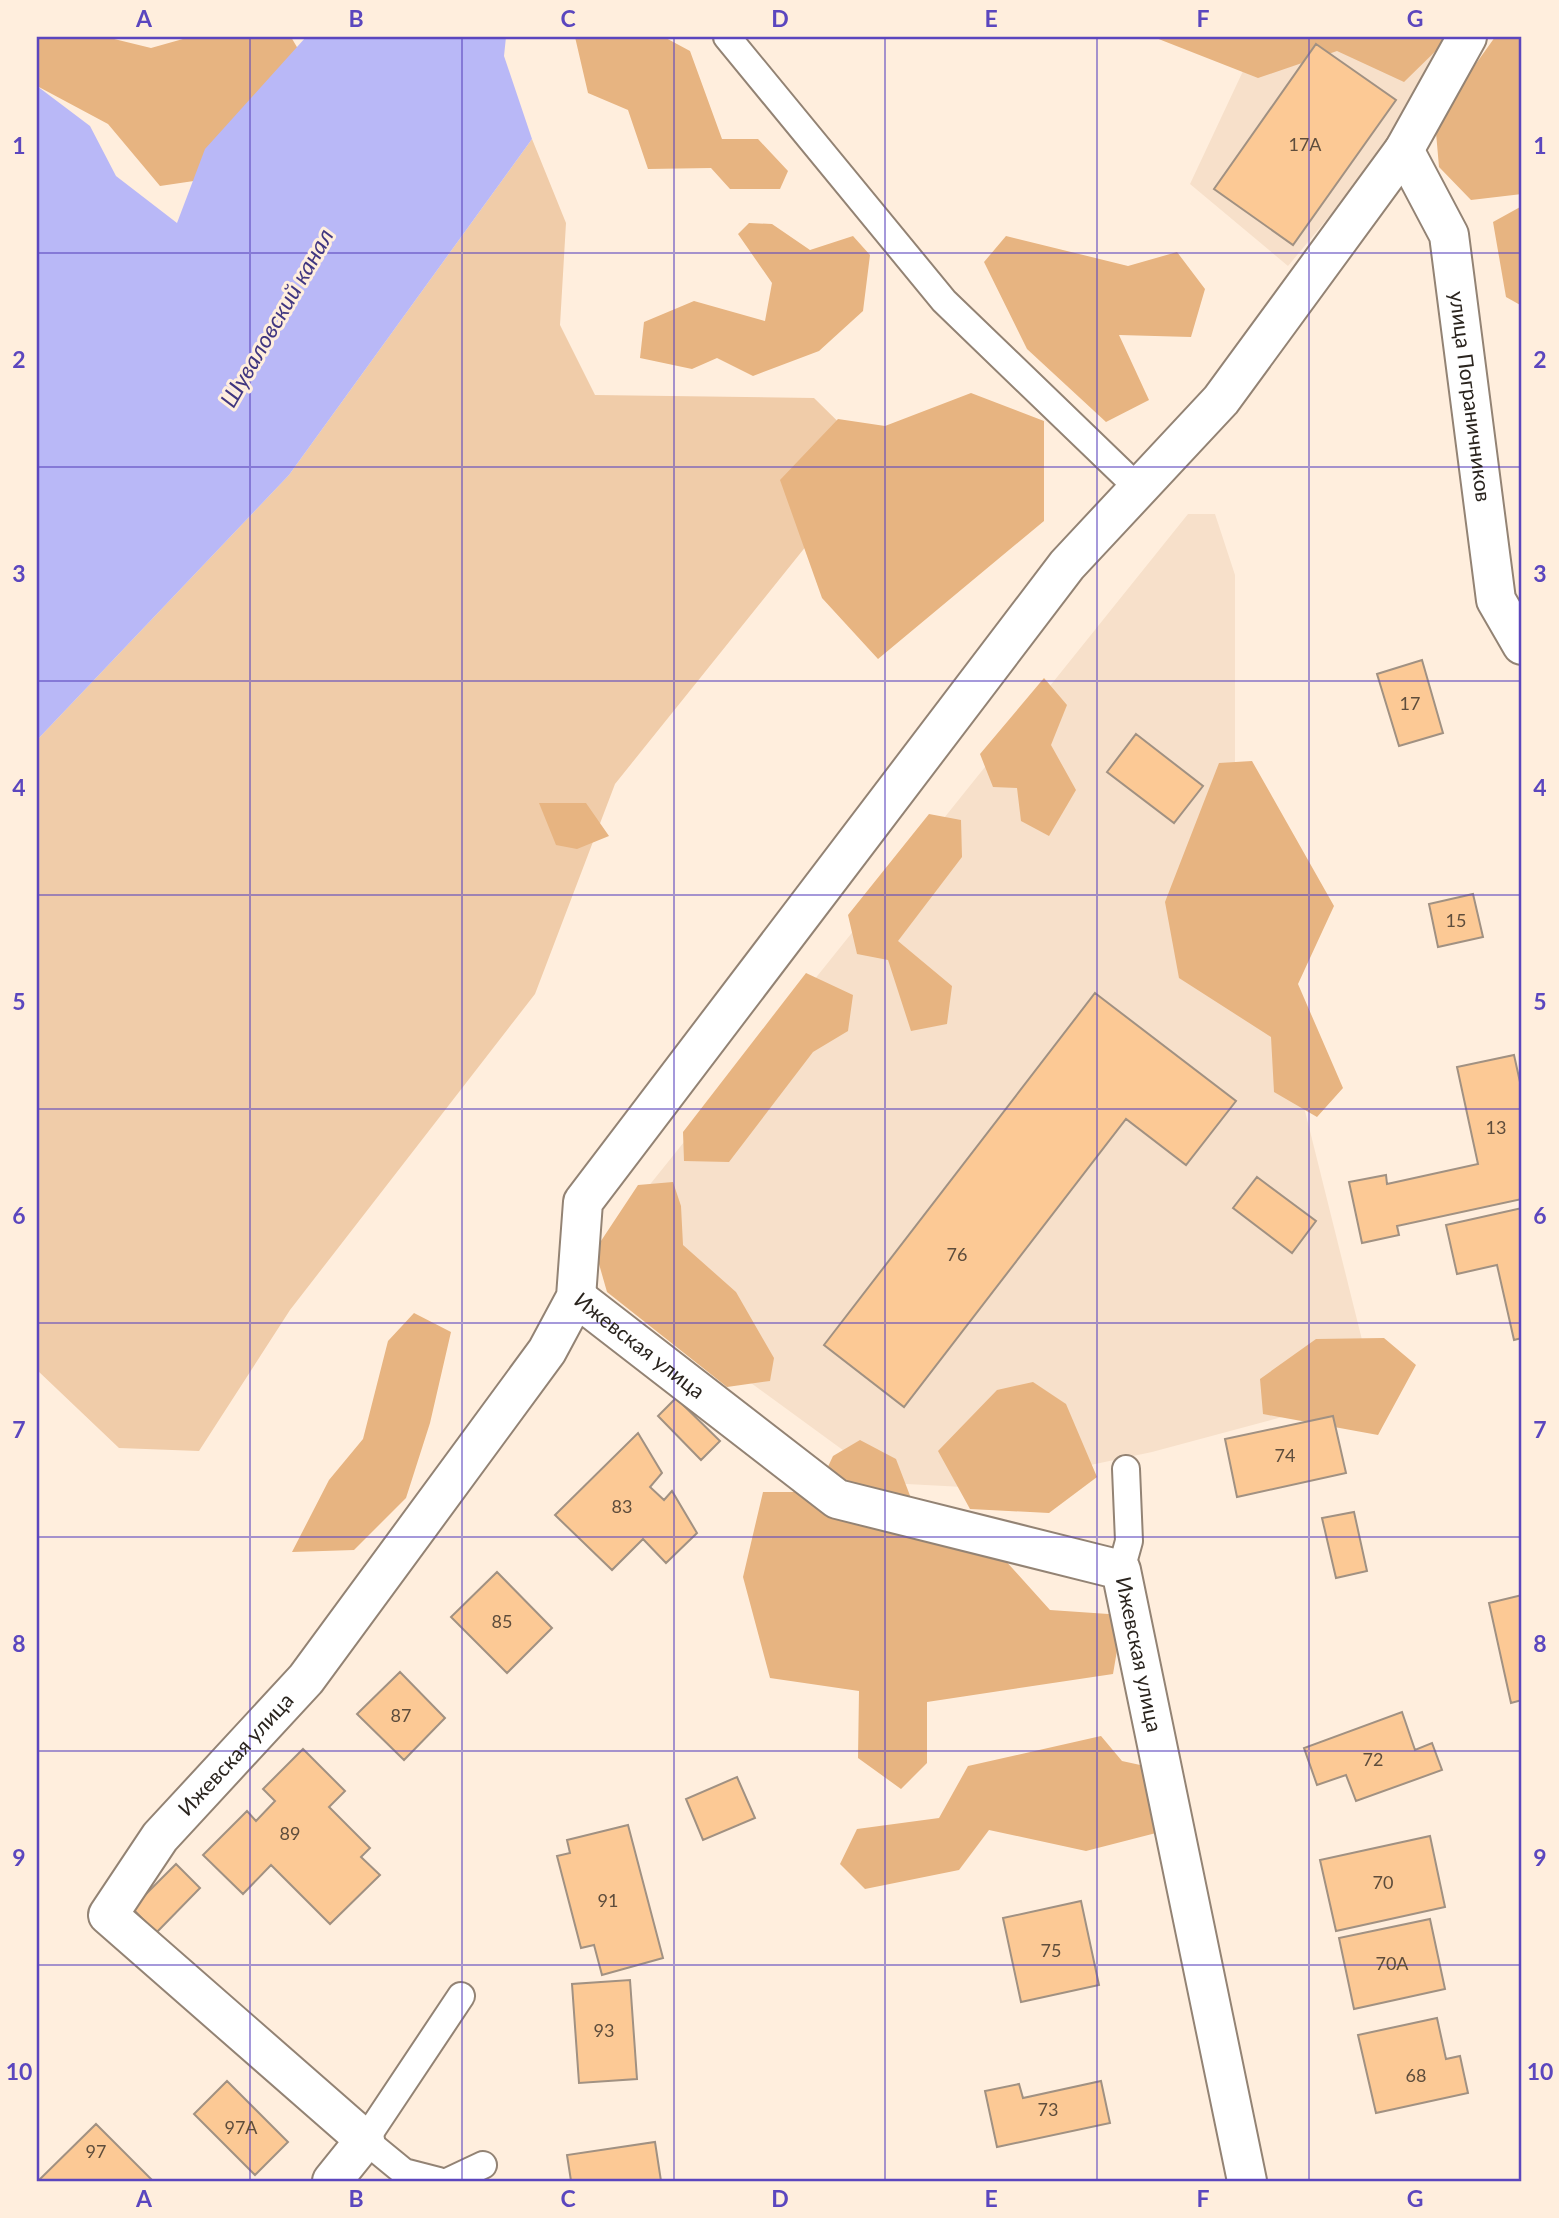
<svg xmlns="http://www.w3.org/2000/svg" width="1559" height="2218" font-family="Lato,sans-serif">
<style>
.built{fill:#f7e0ca}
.green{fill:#f0cca9}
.forest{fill:#e7b481}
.water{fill:#b9b8f7}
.building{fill:#fcc995;stroke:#a19182;stroke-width:2}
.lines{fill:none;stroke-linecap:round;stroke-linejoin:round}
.service-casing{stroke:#938374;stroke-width:30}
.minor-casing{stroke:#938374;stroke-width:42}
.service{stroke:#fff;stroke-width:26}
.minor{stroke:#fff;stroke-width:38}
.grid{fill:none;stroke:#5b46be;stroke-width:2;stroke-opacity:0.55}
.labels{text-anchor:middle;stroke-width:6;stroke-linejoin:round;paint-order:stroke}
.number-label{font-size:18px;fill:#5e4d3c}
.street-label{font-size:21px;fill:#2a241e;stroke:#fed}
.water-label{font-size:23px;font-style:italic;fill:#403680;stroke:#fed}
.neatline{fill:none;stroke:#5b46be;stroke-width:2.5}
.grid-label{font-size:23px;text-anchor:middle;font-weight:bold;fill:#5b46be}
</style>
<rect width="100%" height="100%" fill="#fed"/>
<path class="built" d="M1259,37H1448L1387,147L1288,266L1190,184Z
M1188,514H1215L1235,575V830L1375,1392L1152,1452L982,1488L888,1483L618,1286L603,1243Z"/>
<path class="green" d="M532,139L566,223L560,325L595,395L814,398L876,459L615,784L535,994L290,1310L199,1451L119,1448L37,1370V740L289,475Z"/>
<path class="forest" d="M37,37H106L151,48L190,37H291L304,59L214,178L160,186L108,124L37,86Z
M575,37H664L690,51L722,139H758L788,171L780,189H730L711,168L648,169L628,110L588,93Z
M998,37H1450L1404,82L1337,51L1258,78L1156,38L998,39Z
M1495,37H1522V194L1471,200L1439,167L1435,121Z
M1522,206V306L1506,297L1493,222Z
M749,223L772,224L810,250L853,236L870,255L863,311L819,351L753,376L717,358L692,369L640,358L644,322L694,301L765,321L772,283L738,234Z
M1006,236L1128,266L1177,252L1205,289L1191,337L1119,335L1149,400L1106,422L1027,349L984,262Z
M971,393L1044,421V521L878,659L822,598L780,480L838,419L885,426Z
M1044,678L1067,705L1051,745L1076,790L1049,836L1021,821L1017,788L993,787L980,754Z
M1252,761L1334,906L1298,984L1343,1088L1317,1117L1274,1092L1271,1037L1179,978L1165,902L1219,763Z
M539,803H586L609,836L577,849L556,845Z
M929,814L961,820L962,857L898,941L952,986L947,1024L911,1031L888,960L857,954L848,915Z
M806,973L853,995L848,1031L813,1052L729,1162L684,1161L683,1132Z
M673,1182L681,1206L683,1245L736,1292L774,1358L770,1381L727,1387L607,1292L595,1250L638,1185Z
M414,1313L451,1332L430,1423L406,1498L354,1550L292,1552L329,1480L363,1439L388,1341Z
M1384,1338L1416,1365L1378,1435L1263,1414L1260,1379L1316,1339Z
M1033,1382L1066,1404L1097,1477L1049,1513L970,1509L938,1451L997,1390Z
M860,1440L896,1459L922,1527L994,1548L1050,1610L1123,1615L1113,1674L927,1702V1763L901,1789L858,1758L859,1691L770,1678L743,1577L763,1492H816L833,1456Z
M1101,1736L1122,1761L1154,1768L1156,1833L1086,1851L989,1830L959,1870L865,1889L840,1864L857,1829L939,1818L968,1766Z"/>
<path class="water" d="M306,37H506L504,56L532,139L289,475L37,740V86L90,126L116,176L177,223L205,149Z"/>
<path class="building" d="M1316,44L1396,100L1293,245L1214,189Z
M1422,660L1443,733L1399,746L1377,674Z
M1136,734L1203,786L1174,823L1107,772Z
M1473,894L1483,937L1438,947L1429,904Z
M1095,993L1236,1101L1186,1165L1126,1119L904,1407L824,1345Z
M1514,1055L1522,1091V1199L1397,1226L1399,1235L1362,1243L1349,1182L1386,1175L1387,1184L1478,1164L1457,1067Z
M1257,1177L1316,1221L1292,1253L1233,1208Z
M1522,1208V1338L1514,1340L1497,1265L1457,1274L1446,1225Z
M676,1398L720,1441L701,1460L658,1416Z
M1333,1416L1346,1473L1237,1497L1225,1439Z
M638,1433L662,1473L650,1487L664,1500L672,1491L697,1533L666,1563L643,1539L612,1570L555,1515Z
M1354,1512L1367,1571L1336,1578L1322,1518Z
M497,1572L552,1628L507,1673L451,1617Z
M1522,1595V1700L1511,1703L1489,1603Z
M400,1672L445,1718L404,1760L357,1714Z
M1402,1712L1415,1750L1432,1743L1442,1770L1356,1801L1346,1775L1317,1785L1304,1748Z
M303,1749L345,1791L329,1807L370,1848L361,1857L380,1875L330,1924L271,1865L243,1894L203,1855L247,1811L256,1821L275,1801L263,1789Z
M737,1777L755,1818L703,1840L686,1799Z
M628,1825L663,1958L602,1975L594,1945L581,1948L557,1856L570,1853L567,1840Z
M1430,1836L1445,1907L1336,1931L1320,1860Z
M176,1864L200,1888L156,1933L132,1908Z
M1081,1901L1099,1985L1021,2002L1003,1918Z
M1430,1919L1445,1989L1354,2009L1339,1938Z
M630,1980L637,2079L579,2083L572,1984Z
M1437,2018L1446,2059L1460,2056L1468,2093L1376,2113L1358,2035Z
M227,2081L288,2142L255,2175L194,2114Z
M1101,2081L1110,2123L997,2147L985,2091L1019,2084L1023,2098Z
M96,2124L153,2181H38Z
M655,2142L661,2181H571L567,2155Z"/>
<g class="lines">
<g class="service-casing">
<path id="service" d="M727,37L944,301L1138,488
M1121,1570L1129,1541L1126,1469
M439,2181L404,2172L365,2140L461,1996
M449,2181L483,2165"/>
</g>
<g class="minor-casing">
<g id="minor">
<path id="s1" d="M1404,150L1449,235L1496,600L1522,645"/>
<path id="s2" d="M576,1297L837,1499L1121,1570L1247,2181"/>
<path id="s3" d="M332,2181L365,2140L108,1915L160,1837L306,1679L547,1351L576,1297L583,1202L1067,565L1221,400L1404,150L1467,37"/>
</g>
</g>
<use href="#service" class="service"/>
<use href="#minor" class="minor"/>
</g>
<path class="grid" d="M250,37V2181M462,37V2181M674,37V2181M885,37V2181M1097,37V2181M1309,37V2181M37,253H1522M37,467H1522M37,681H1522M37,895H1522M37,1109H1522M37,1323H1522M37,1537H1522M37,1751H1522M37,1965H1522"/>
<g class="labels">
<g class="number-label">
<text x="1305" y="151">17А</text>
<text x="1410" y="710">17</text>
<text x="1456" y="927">15</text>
<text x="1496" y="1134">13</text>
<text x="957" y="1261">76</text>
<text x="1285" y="1462">74</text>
<text x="622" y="1513">83</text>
<text x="502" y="1628">85</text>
<text x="401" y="1722">87</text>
<text x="1373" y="1766">72</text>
<text x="290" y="1840">89</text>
<text x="1383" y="1889">70</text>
<text x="608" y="1907">91</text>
<text x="1051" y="1957">75</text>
<text x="1392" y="1970">70А</text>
<text x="604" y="2037">93</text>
<text x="1416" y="2082">68</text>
<text x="1048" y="2116">73</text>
<text x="241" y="2134">97А</text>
<text x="96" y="2158">97</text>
</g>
<g class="street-label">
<text dy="7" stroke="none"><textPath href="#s1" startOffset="259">улица Пограничников</textPath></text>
<text dy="7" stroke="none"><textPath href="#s2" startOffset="80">Ижевская улица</textPath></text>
<text dy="7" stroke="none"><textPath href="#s2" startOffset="709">Ижевская улица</textPath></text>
<text dy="7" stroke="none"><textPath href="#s3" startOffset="600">Ижевская улица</textPath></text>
</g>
<g class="water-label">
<text transform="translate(277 318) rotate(-60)" y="8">Шуваловский канал</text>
</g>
</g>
<rect width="1559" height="2218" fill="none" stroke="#ffeedd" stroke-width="77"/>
<rect x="38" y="38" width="1482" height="2142" class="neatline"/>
<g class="grid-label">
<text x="144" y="27">A</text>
<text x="356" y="27">B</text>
<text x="568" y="27">C</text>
<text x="780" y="27">D</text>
<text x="991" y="27">E</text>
<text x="1203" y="27">F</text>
<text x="1415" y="27">G</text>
<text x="19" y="154">1</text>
<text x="1540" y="154">1</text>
<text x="19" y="368">2</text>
<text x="1540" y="368">2</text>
<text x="19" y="582">3</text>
<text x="1540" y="582">3</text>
<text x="19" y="796">4</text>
<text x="1540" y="796">4</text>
<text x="19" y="1010">5</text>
<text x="1540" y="1010">5</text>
<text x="19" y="1224">6</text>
<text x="1540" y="1224">6</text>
<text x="19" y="1438">7</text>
<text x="1540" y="1438">7</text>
<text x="19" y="1652">8</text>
<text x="1540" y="1652">8</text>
<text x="19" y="1866">9</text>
<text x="1540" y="1866">9</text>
<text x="19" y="2080">10</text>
<text x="1540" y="2080">10</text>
<text x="144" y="2207">A</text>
<text x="356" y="2207">B</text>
<text x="568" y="2207">C</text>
<text x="780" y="2207">D</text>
<text x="991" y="2207">E</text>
<text x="1203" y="2207">F</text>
<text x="1415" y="2207">G</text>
</g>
</svg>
